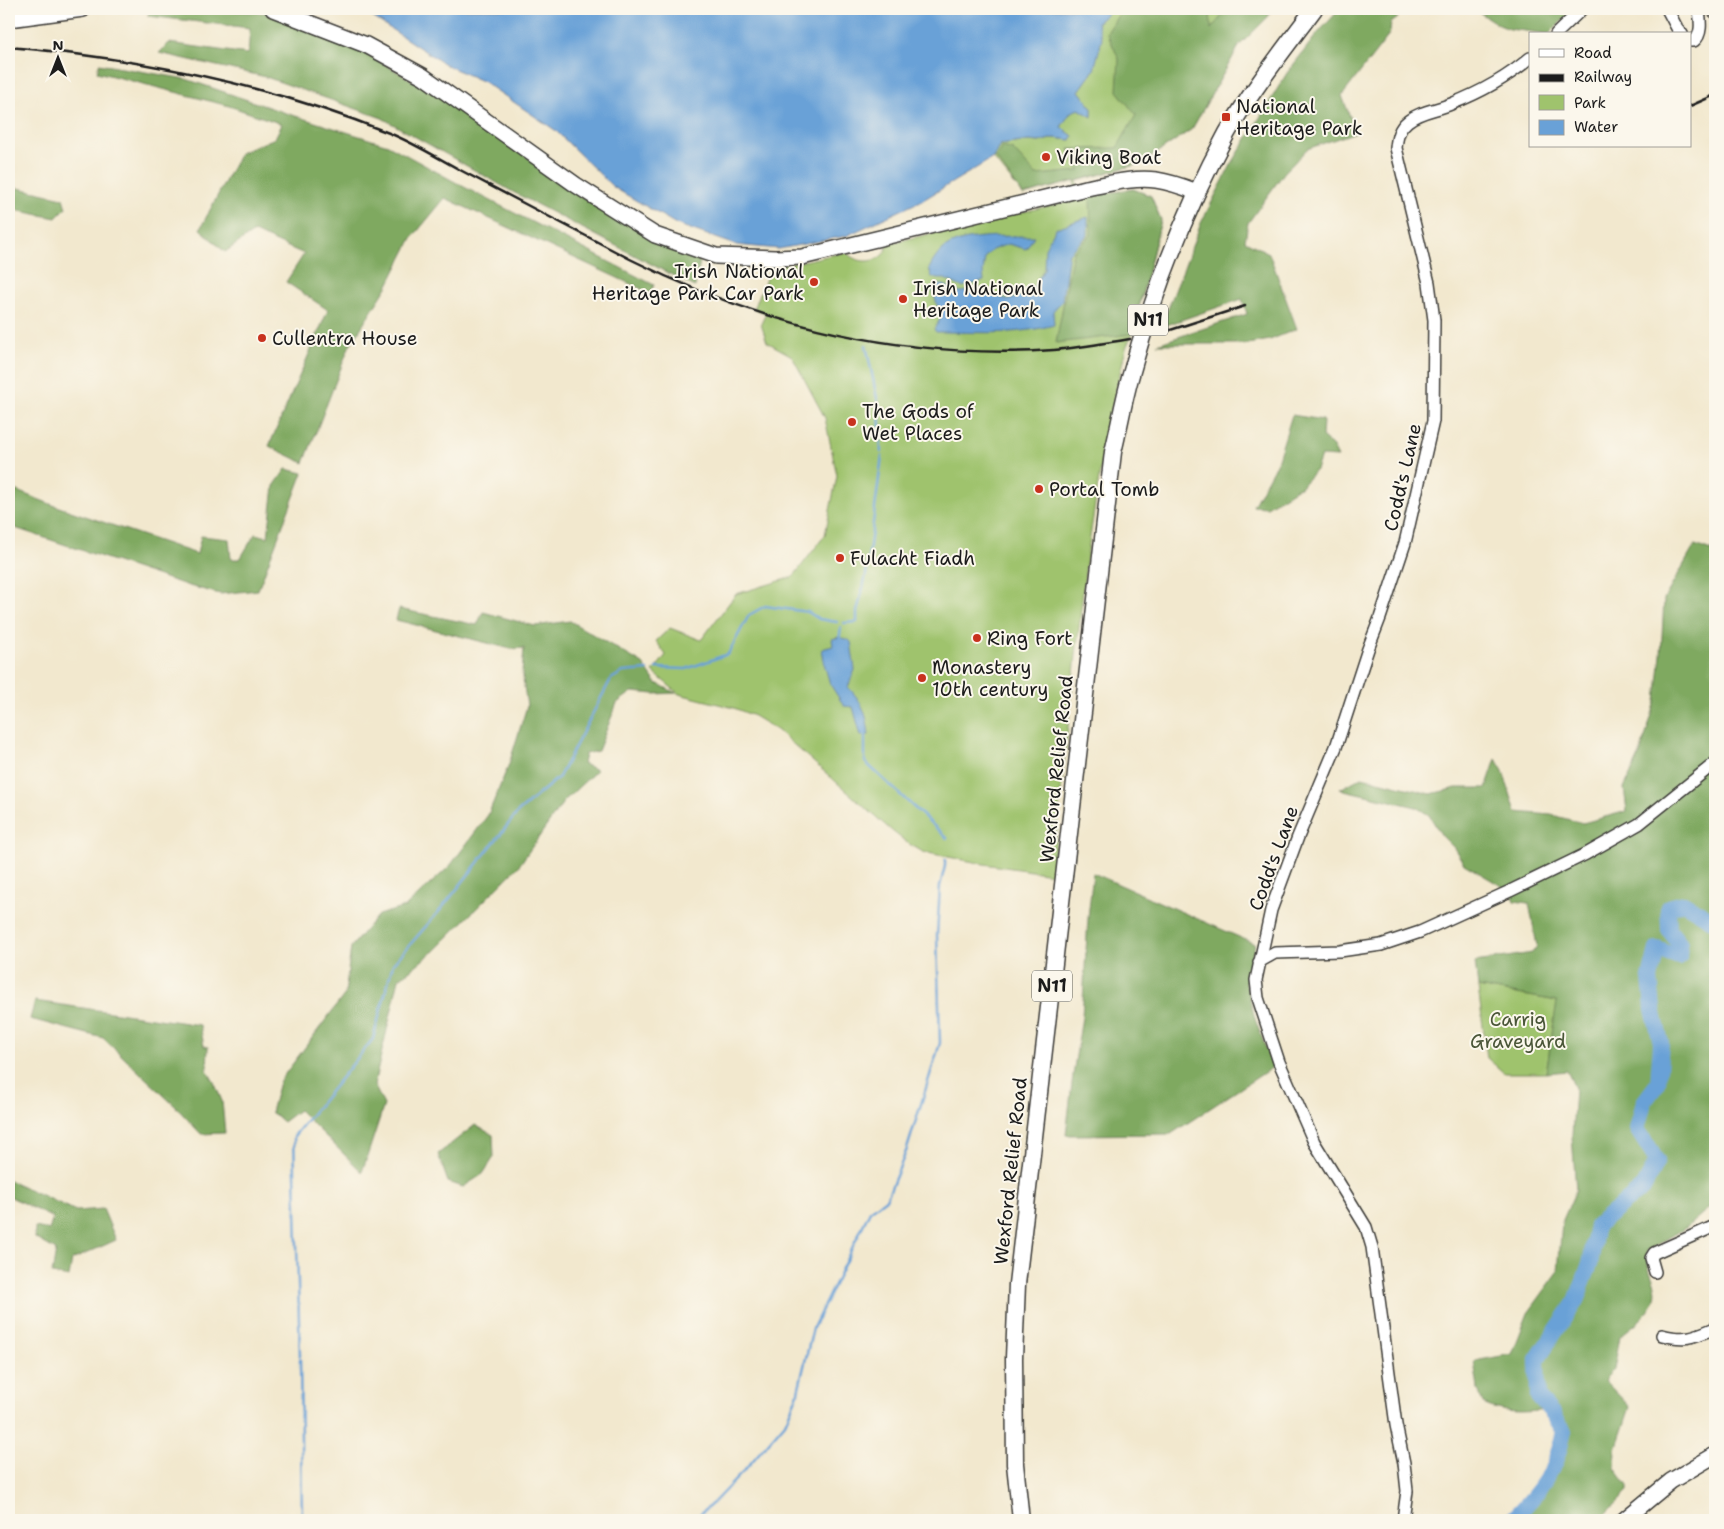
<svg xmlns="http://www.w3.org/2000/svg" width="1724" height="1529" font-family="'Shantell Sans',sans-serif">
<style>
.green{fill:#9fc36d;stroke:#5e7044}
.forest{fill:#7fa960;stroke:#4e623e}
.water{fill:#69a1d7;stroke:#425e7a}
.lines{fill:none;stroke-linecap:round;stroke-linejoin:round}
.stream{stroke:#69a1d7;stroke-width:2.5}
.river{stroke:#69a1d7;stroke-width:16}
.minor-casing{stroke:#3c3b37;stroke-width:14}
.major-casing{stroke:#3c3b37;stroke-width:18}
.highway-casing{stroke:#3c3b37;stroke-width:19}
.minor{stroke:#fff;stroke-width:11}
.major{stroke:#fff;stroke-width:15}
.highway{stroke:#fff;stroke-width:16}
.rail{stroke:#1c1c1c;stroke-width:2.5}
.poi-dot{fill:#c8321e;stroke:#fbf7ec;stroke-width:2}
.labels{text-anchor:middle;stroke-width:4;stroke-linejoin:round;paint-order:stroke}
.shield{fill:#fbf7ec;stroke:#5f5e5a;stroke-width:1}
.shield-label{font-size:18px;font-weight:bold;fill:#1c1c1c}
.poi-label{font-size:19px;fill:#1c1c1c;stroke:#fbf7ec;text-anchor:start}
.street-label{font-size:19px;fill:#1c1c1c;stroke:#fbf7ec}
.park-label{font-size:19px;fill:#4a5638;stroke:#fbf7ec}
</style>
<rect width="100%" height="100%" fill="#fbf7ec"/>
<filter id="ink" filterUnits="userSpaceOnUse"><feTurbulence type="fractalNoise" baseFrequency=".02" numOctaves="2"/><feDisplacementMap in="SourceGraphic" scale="10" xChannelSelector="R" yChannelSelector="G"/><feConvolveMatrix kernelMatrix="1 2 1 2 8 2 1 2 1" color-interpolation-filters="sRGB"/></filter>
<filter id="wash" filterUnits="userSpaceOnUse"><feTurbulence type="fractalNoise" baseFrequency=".0096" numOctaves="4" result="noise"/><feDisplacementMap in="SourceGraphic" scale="20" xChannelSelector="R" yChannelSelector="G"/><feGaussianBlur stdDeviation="1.12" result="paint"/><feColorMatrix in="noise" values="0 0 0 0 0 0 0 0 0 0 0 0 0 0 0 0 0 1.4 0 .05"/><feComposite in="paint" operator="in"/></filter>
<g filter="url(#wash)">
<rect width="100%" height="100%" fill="#f2e8ce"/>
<path class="green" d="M1108,9H1272L1268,17L1239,46L1192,129L1142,163L1077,181L1081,198L1133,189L1151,196L1161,220L1146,281L1132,334L1126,348L1106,431L1086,564L1052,874L984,864L923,852L906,842L892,831L777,730L754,716L734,708L679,694L653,672L666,655L656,641L670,628L701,640L736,594L793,577L825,535L837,476L825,418L792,356L767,342L761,324L766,313L754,309L767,276L775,267L846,252C857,266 886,264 887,244L1078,199L1075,181L1023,195L993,158L1000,145L1029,141L1039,142L1054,138L1071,140L1073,136L1061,127L1071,111L1079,109L1092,117V108L1079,91L1094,70L1097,23L1107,14Z
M1478,987L1558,1001L1546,1073H1504L1487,1058Z"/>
<path class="forest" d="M149,9H197L268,13L369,55L466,112L582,197L700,261L695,287L513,192L382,118L266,77L159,53L169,43L248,54L250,28L148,16Z
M1122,9H1210L1211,29L1225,12V9H1272L1268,17L1239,46L1192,129L1142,163L1023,195L996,158L1003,147L1013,150L1036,175L1079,171L1069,149L1117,148L1136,115L1117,91L1119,59L1107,33Z
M1340,9H1400L1396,14L1398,18L1391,23L1390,32L1386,39L1342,96L1356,132L1307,149L1284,173L1248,223L1245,241L1269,253L1297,329L1270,340L1248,344H1157L1247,314L1242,299L1161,327L1201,223L1231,165L1287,73L1317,34Z
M1474,9H1571L1572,11L1549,34L1509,29L1499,25Z
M99,64L186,79L286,113L388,145L466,188L654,285L650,293L445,198L412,238L387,287L349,347L304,463L269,446L328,310L286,282L304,254L254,232L225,252L200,229L240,153L275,138L282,124L229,106L97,72Z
M9,186L63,198L66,208L56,218L9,209Z
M1133,189L1151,196L1161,220L1132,334L1056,343L1073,252L1091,235L1090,196Z
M1292,415L1323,420L1322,437L1333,447L1338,457L1321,456L1316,470L1301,486L1267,507L1253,506L1277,462Z
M286,469L303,473L258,590L220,594L189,586L9,526V488L53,505L197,554L201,536L229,539L231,559H240L255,534L268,537L274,486Z
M1695,545L1711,551L1715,546V1205L1710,1207L1687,1227L1647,1251C1646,1263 1651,1273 1655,1285C1661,1308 1635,1324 1620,1336L1614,1369L1604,1380L1630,1407L1616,1449L1615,1468L1628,1486V1492L1600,1520H1512C1538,1495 1557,1467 1564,1431L1550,1410C1525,1412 1507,1415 1483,1404L1478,1389L1474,1361L1512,1354L1528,1313L1558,1272L1562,1222L1576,1190L1572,1136L1575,1088L1567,1071L1546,1073L1557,1001L1478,987L1475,962L1532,953L1537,946L1529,903L1514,901L1510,891L1464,864L1454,848L1442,836L1429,815L1416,807L1340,789L1362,777L1431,794L1456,788H1486L1496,759L1503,771L1516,812L1551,815L1583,823L1627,811L1624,788L1640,754L1656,701L1661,655L1664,599Z
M399,609L477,625L483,612L535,626L570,621L643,664L656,683L676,693L654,694L632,692L617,703L598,751L585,754L583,764L597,770L564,801L518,867L434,951L399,979L374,1085L384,1105L362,1172L299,1110L283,1122L271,1112L279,1082L345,994L351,947L378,915L405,907L450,866L488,815L509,764L527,706L522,673L524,648L511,649L396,620Z
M1093,873L1255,944L1246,983L1255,1019L1273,1067L1171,1134L1066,1135L1073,1075L1082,1017L1088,918Z
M35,1001L200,1025L204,1046L208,1047L207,1070L214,1082L222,1101L225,1133L201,1134L175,1106L103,1038L30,1019Z
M475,1125L493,1135L494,1157L483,1174L463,1187L448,1182L438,1154Z
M9,1180L76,1211L103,1209L116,1240L72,1260L69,1277L52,1274L56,1250L35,1238V1227L49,1230L53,1218L9,1196Z"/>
<path class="water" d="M351,9H1108L1107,14L1097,23L1102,39L1094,70L1079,91L1092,108V117L1079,109L1071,112L1061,127L1073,136L1071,140L1054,138L1039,142L1029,141L1000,145L993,158L923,200L846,236L779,249L736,245L676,224L613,187L555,130L484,82L446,65L368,14Z
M1088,217V235L1069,253L1062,301L1053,311L1054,325C1013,336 978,332 936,332L934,329L941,318L932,288L935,285H944L959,292L986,289L989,294L1009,300L1030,293L1044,269L1045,248L1056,228Z
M1034,236L1026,249L1008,244L992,250L985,257L983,273L984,281L962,287L945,279H937L932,277L929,269C933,261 938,253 946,247C968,233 1008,237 1034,236Z
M839,637L849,640L851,642L855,670L848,687C863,703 867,714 869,735L861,736L853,707L844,706L830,684L825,667L822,649L833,646L832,639Z"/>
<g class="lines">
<path class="stream" d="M866,345L878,403
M879,408L881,452
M844,623L857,622V612L866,575L882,456
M839,641L841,627
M656,668L686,669L728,654L749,615L765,606L808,612L819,619L837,622
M865,733V762L947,838
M300,1356L294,1136L373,1039L393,964L442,908L518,812L559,777L611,679L623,672L648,670
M300,1359L302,1520
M693,1520L713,1503L743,1472L785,1423L797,1396L813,1328L870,1211L887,1198L907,1149L940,1043L937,935L940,886L945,866V860"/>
<path class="river" d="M1512,1520C1540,1492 1556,1471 1564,1431L1553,1414L1538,1397L1537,1359L1576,1301L1590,1264L1597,1225L1644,1187L1657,1161L1637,1129L1644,1102L1658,1083L1661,1043L1653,1009L1650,978L1657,949L1679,957L1680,944L1669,930L1668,907L1684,903L1715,922"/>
</g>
</g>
<g filter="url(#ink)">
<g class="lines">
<g class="minor-casing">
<path id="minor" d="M1667,9L1677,28L1682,34
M1556,34L1582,9
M1690,41H1694C1703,34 1700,19 1699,9
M1259,962L1275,953L1340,951L1381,945L1420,932L1510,891L1586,854L1639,824L1715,763
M1655,1272L1651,1258L1654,1253L1715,1226
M1662,1335C1686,1341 1694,1337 1715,1328
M1403,1520L1407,1491L1404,1463L1396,1425L1372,1247L1366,1227L1314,1142L1279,1062L1258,998L1256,980L1271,910L1298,837L1336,747L1368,649L1380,618L1405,543L1433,421L1434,320L1429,283L1396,148C1397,137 1399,128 1408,121C1420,111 1437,110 1451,104C1479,93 1507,78 1530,58"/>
</g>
<g class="major-casing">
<path id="major" d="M273,9L366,45L423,76L576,185L655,235L716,256L775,258L802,257L1086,188C1108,184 1133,177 1156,180C1170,182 1184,187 1197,192
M1715,9V10
M9,19L83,9
M1624,1520L1671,1481L1715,1455"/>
</g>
<g class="highway-casing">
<path id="highway" d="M1021,1520L1015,1464L1014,1358L1017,1284L1113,452C1119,428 1123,403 1130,378C1153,294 1185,210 1227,133C1251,91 1285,48 1314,9"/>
</g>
<use href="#minor" class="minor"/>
<use href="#major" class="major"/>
<use href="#highway" class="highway"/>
<path class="rail" d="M9,47C139,58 267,84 389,133C414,143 438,158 462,171C518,200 574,230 630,259C762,326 906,360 1054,350C1079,348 1105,343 1130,339
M1690,106L1715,95
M1161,333L1245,306"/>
</g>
</g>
<g class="poi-dot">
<rect x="1221" y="112" width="10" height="10" rx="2.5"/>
<circle cx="1046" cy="157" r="5"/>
<circle cx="814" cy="282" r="5"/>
<circle cx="903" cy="299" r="5"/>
<circle cx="262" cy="338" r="5"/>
<circle cx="852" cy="422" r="5"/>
<circle cx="1039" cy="489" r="5"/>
<circle cx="840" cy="558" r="5"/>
<circle cx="977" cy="638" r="5"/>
<circle cx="922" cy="678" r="5"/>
</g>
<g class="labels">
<g class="shield">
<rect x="1128" y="304.5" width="40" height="31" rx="4"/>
<rect x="1032" y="970.5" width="40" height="31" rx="4"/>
</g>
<g class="shield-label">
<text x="1148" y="326">N11</text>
<text x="1052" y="992">N11</text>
</g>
<g class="poi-label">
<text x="1236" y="113">National<tspan x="1236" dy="22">Heritage Park</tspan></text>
<text x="1056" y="164">Viking Boat</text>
<text x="804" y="278" text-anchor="end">Irish National<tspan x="804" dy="22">Heritage Park Car Park</tspan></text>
<text x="913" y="295">Irish National<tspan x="913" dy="22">Heritage Park</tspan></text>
<text x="272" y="345">Cullentra House</text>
<text x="862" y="418">The Gods of<tspan x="862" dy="22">Wet Places</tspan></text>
<text x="1049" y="496">Portal Tomb</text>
<text x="850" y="565">Fulacht Fiadh</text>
<text x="987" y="645">Ring Fort</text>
<text x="932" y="674">Monastery<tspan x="932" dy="22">10th century</tspan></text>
</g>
<g class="street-label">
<text transform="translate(1402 477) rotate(-77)" y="7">Codd's Lane</text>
<text transform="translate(1056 769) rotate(-84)" y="7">Wexford Relief Road</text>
<text transform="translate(1273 858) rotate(-70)" y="7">Codd's Lane</text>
<text transform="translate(1010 1171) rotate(-84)" y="7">Wexford Relief Road</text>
</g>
<g class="park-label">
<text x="1518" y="1026">Carrig<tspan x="1518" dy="22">Graveyard</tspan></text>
</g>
</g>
<rect width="1724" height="1529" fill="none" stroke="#fbf7ec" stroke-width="30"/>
<rect x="1529" y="32" width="162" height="115" fill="#fbf7ec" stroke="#a29f99"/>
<rect x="1539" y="49" width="25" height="8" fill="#ffffff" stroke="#a29f99"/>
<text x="1574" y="58" font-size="15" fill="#1c1c1c">Road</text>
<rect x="1539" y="74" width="25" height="8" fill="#1c1c1c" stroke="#a29f99"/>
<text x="1574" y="82" font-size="15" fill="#1c1c1c">Railway</text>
<rect x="1539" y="95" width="25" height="15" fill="#9fc36d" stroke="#a29f99"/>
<text x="1574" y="108" font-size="15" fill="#1c1c1c">Park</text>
<rect x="1539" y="120" width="25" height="15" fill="#69a1d7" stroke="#a29f99"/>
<text x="1574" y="132" font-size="15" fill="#1c1c1c">Water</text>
<g transform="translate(58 58)" stroke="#fbf7ec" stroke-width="4" paint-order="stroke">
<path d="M0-4L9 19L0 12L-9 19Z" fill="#1c1c1c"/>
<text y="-8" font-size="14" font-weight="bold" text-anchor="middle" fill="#1c1c1c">N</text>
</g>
</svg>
